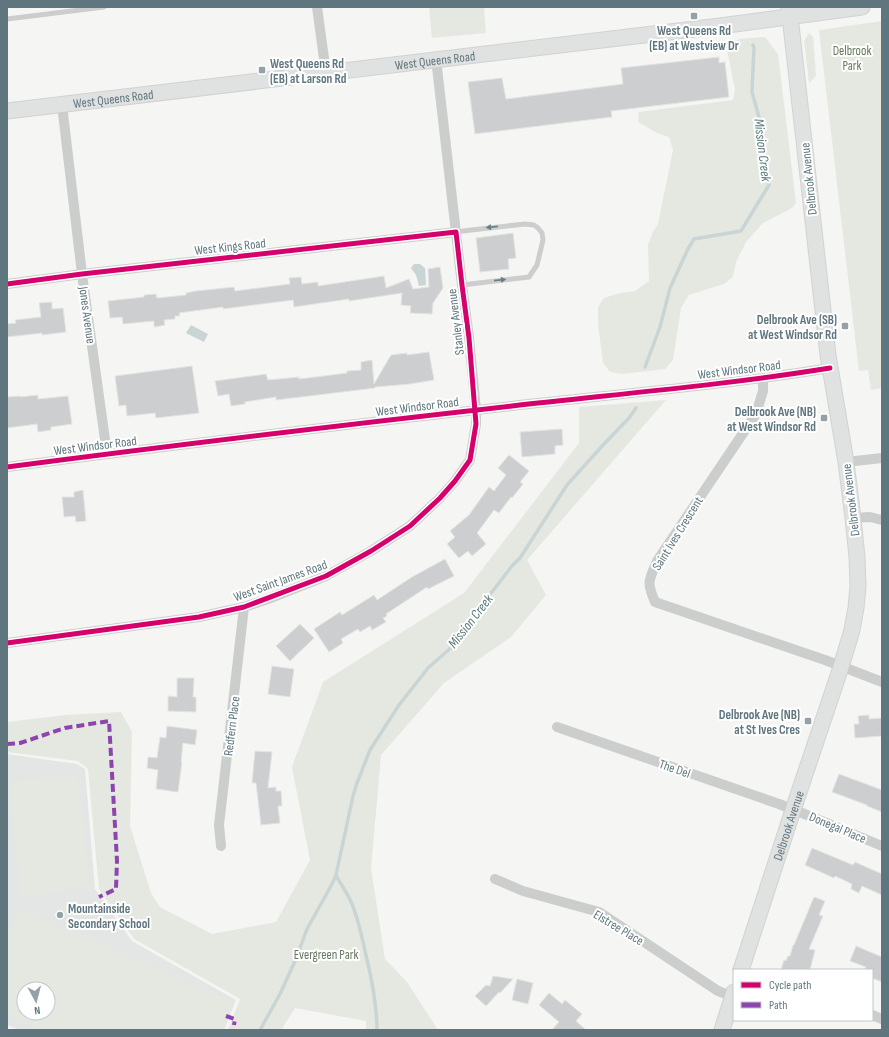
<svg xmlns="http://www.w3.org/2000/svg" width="889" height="1037" font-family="'Sofia Sans Condensed',sans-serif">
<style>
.built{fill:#e4e6e5;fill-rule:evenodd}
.green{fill:#e5e8e1;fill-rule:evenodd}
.water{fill:#c9d5d5}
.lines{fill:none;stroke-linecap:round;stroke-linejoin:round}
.stream{stroke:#c9d5d5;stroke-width:3.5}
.building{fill:#cccecf;stroke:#e4e4e3}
.secondary-casing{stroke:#d1d3d3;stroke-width:17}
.lane{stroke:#cccece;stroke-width:5}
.street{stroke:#cccece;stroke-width:10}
.secondary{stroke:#e0e1e1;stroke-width:15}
.quiet{stroke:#8e44ad;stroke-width:4;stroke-dasharray:8 4;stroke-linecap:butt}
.cycleway-casing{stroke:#fff;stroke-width:8}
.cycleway{stroke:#d6006c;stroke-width:5}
.oneway{fill:#6a7f87}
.poi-dot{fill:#94a2a8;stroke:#fff;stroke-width:1.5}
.labels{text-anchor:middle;stroke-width:4;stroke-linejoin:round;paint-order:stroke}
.poi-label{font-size:13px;font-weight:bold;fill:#5f767f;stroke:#fff;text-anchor:end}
.park-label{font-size:13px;fill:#66775f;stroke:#fff}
.street-label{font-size:13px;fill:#5f767f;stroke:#fff}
.water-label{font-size:14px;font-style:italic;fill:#5a777b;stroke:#fff}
</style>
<rect width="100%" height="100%" fill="#f5f5f3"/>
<path class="built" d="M7,754L77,764L85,769L95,889L132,941L236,1000L224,1030H19L7,1025ZM24,989H48V1013H24Z"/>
<path class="green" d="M429,7H484L486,33L432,38Z
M882,21V388L871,390L868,370L859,371L819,30Z
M809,33L813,37L816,76L809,83L804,41Z
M765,37L778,54L796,203L792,208L763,223L746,242L736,262L733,277L724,284L689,295L681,308L673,360L665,369L622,374L610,372L603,363L598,324V307L604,298L620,293L635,291L649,281L648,245L653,232L658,224L673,150L669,137L657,133L638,122L639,112L733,100L735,90L726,44L740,39Z
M666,400L527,560L546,595L511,637L444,683L381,755L371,868L385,959L407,982L438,1030H366V1021L295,1008L281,1030H228L240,999L134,939L99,889L88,769L78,761L7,752V722L65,715L121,712L132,732L130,826L151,893L160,907L212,934L276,922L310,860L292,767L323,682L464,593L579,443V407Z
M78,775L90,888L21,896L9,782Z
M19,909L232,1001L220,1030H39L7,1015V939ZM24,989H48V1013H24Z"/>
<path class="water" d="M414,264H420L425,268L426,285L419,286L416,275L411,268Z
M191,325L208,334L204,342L186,333Z"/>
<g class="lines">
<path class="stream" d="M645,367L660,327L670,288L688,249L694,239L741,231L769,185L762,128L752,92L754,48L753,45
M336,875C341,885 348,894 352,904C359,921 362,938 366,955C372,980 377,1004 377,1030
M260,1030L280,994L296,959L307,929L332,884L336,875L353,796L357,783L370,750L399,705L428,668L454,645L466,629L478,610L512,566L520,558L567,485L603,445L629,418L636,408"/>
</g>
<path class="building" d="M719,57V63L725,62L729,97L611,111L612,117L475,134L468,82L502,78L506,99L623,84L621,68Z
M513,233L516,258L508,259L509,269L480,272L476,238Z
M440,267L443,288L433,303L432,314L410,313L411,306L401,305L402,293L349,301V299L294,307L293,300L223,309V307L179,313L180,316H175V319L164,320L165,325L154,327V321L123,324L122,317L110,318L108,301L144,297V295L156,294L157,298L186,295V293L196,291L234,287L235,291L290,284L289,278L301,277L302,284L318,282V286L384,276L386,288L409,279L413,289L429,287L428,269Z
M52,302V309L63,308L66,332L42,335V333L7,337V324L16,323L15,320L41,317L39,303Z
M429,352L434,380L410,384L375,387V388L276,400V397L245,402V404L231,406L229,394L218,396L215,381L266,374L268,380L299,377V379L347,373V371L361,370V362L372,360L374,384L391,355L407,353V355Z
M192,366L199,413L156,418L155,413L127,416L126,405L119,406L115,376Z
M38,395V399L68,396L72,424L51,427V430L38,432L37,424L7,428V397L20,396V397Z
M562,429L563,445L555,446V454L522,457L520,432Z
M509,455L529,471L520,482L523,484L512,498L511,497L499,513L494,510L477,533L486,544L472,556L468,551L459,558L447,544L455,537L450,531L469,515L489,487L494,491L506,475L498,468Z
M83,490L86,521L76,522L75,516L64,517L62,497H74V492Z
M445,559L454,576L428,589L427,587L386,614L387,616L383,618L386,622L372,630L370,626L360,632L358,629L341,639L343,643L329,652L314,629L340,612L342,615L374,595L377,600L412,577Z
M300,624L314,638L290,661L276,646Z
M272,666L294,669L290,697L268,694Z
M177,678H194L193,697H196V712L168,711V696L177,697Z
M869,715V719L882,718V736L855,738L854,724H859L858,716Z
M167,726L197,730L195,745L183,743L181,762H182L178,792L156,789L158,770L147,768L148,757L157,758L160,737L166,738Z
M255,751L272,752L268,788L276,787V791H281L282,806H278L280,823L261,825L256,783H252Z
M839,774L882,790V812L867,806V805L832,792Z
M812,848L853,865L855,862L882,874V895L862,886L859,893L851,889L852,884L835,876L834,878L805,865Z
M814,897L825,901L819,915L823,916L809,949L815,950L810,970H781L784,960L786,961L788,956H790L793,945H794Z
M856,946L882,957V982L872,978V970H864L866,967L850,961Z
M493,976L513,979L500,993L499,992L486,1006L475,996L486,985L490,986Z
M517,979L533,983L528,1004L512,1000Z
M549,993L562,1004L565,1000L582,1014L576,1021L586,1030H552L559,1022L539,1005Z"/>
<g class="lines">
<g class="secondary-casing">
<g id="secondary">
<path id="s1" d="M7,111L720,26L862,7"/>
<path id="s2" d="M741,970L793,810L841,667L852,630L856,608L858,586L857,557L853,518L846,462L828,355L789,7"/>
<path d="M722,1030L734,992"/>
</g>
</g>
<path class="lane" d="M7,19L104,7
M456,232L471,230L525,224L534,225L538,228L542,233L543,240L537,265L529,277L462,285"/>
<path class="street" d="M317,7L326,73
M62,105L82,274L107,454
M7,284L82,274L456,232
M763,378V391L756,414L657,561C649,581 646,581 655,602L825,660L882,682
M846,462L882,458
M7,467C175,445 343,425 512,406C618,394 725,385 830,368
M853,518L870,517L882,520
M7,643L199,617L244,607L268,599L326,576L371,551L410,526L440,498L455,481L470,460L476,424V410L469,338L462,285L436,59
M557,727L779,804L807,815L882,846
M221,846L219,825L244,607
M495,879L523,891L599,912L718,991L734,997
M872,1015L882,1019"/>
<use href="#secondary" class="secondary"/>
<path class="quiet" d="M7,744L20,743L65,728L109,721L117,861L116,889L99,897
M226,1016L235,1019L234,1025"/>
<g class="cycleway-casing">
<path id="cycleway" d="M7,284L82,274L456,232L462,285L469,338L476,424L470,460L455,481L440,498L410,526L371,551L326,576L244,607L199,617L7,643
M7,467C175,445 343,425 512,406C618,394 725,385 830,368"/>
</g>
<use href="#cycleway" class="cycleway"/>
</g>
<defs><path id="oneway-solid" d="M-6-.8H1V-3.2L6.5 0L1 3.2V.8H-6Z"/></defs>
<g class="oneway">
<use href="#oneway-solid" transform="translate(492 227) rotate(174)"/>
<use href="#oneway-solid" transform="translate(500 280) rotate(-6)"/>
</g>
<g class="poi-dot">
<rect x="690" y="12" width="8" height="8" rx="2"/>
<rect x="258" y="66" width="8" height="8" rx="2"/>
<rect x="841" y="322" width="8" height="8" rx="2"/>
<rect x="820" y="414" width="8" height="8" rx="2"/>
<rect x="804" y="717" width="8" height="8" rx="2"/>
<circle cx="60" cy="915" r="4"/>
</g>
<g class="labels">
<g class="poi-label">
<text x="694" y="35" text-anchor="middle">West Queens Rd<tspan x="694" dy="15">(EB) at Westview Dr</tspan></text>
<text x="270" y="68" text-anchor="start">West Queens Rd<tspan x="270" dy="15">(EB) at Larson Rd</tspan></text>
<text x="837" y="324">Delbrook Ave (SB)<tspan x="837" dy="15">at West Windsor Rd</tspan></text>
<text x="816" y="416">Delbrook Ave (NB)<tspan x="816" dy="15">at West Windsor Rd</tspan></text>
<text x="800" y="719">Delbrook Ave (NB)<tspan x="800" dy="15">at St Ives Cres</tspan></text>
<text x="68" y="913" text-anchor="start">Mountainside<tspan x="68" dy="15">Secondary School</tspan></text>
</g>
<g class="park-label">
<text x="852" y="55">Delbrook<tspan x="852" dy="15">Park</tspan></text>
<text x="326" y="959">Evergreen Park</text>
</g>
<g class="street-label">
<text dy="5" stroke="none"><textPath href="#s1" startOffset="431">West Queens Road</textPath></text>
<text dy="5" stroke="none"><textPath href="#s1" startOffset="107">West Queens Road</textPath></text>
<text transform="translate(808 179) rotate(-96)" y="5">Delbrook Avenue</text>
<text transform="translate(230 246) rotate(-6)" y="5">West Kings Road</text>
<text transform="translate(88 315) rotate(82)" y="5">Jones Avenue</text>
<text transform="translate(455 322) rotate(-97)" y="5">Stanley Avenue</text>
<text transform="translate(739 369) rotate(-7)" y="5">West Windsor Road</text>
<text transform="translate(417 406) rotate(-7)" y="5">West Windsor Road</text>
<text transform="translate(95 445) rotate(-7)" y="5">West Windsor Road</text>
<text transform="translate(850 500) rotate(-97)" y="5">Delbrook Avenue</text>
<text transform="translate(677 533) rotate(-58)" y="5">Saint Ives Crescent</text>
<text transform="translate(280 580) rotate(-20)" y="5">West Saint James Road</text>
<text transform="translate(231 726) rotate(-83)" y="5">Redfern Place</text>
<text transform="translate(675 768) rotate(19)" y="5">The Del</text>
<text dy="5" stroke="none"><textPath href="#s2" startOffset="152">Delbrook Avenue</textPath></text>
<text transform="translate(838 827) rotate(23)" y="5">Donegal Place</text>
<text transform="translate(619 927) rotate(31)" y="5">Elstree Place</text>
</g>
<g class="water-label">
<text transform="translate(763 150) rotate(83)" y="5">Mission Creek</text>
<text transform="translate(470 621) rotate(-52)" y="5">Mission Creek</text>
</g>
</g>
<rect width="889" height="1037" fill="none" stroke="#5f767f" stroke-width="16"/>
<rect x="733" y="969" width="140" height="52" fill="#ffffff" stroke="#bfc8cc"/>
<rect x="741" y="982" width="20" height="6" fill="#d6006c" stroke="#bfc8cc"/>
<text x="769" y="989" font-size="12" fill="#5f767f">Cycle path</text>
<rect x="741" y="1002" width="20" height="6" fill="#8e44ad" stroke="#bfc8cc"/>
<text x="769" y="1009" font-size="12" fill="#5f767f">Path</text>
<g transform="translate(36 1001) rotate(173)"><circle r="19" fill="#ffffff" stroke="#bfc8cc"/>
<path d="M0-3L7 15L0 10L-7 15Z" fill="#94a2a8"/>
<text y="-6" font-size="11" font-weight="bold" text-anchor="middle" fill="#5f767f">N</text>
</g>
</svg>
